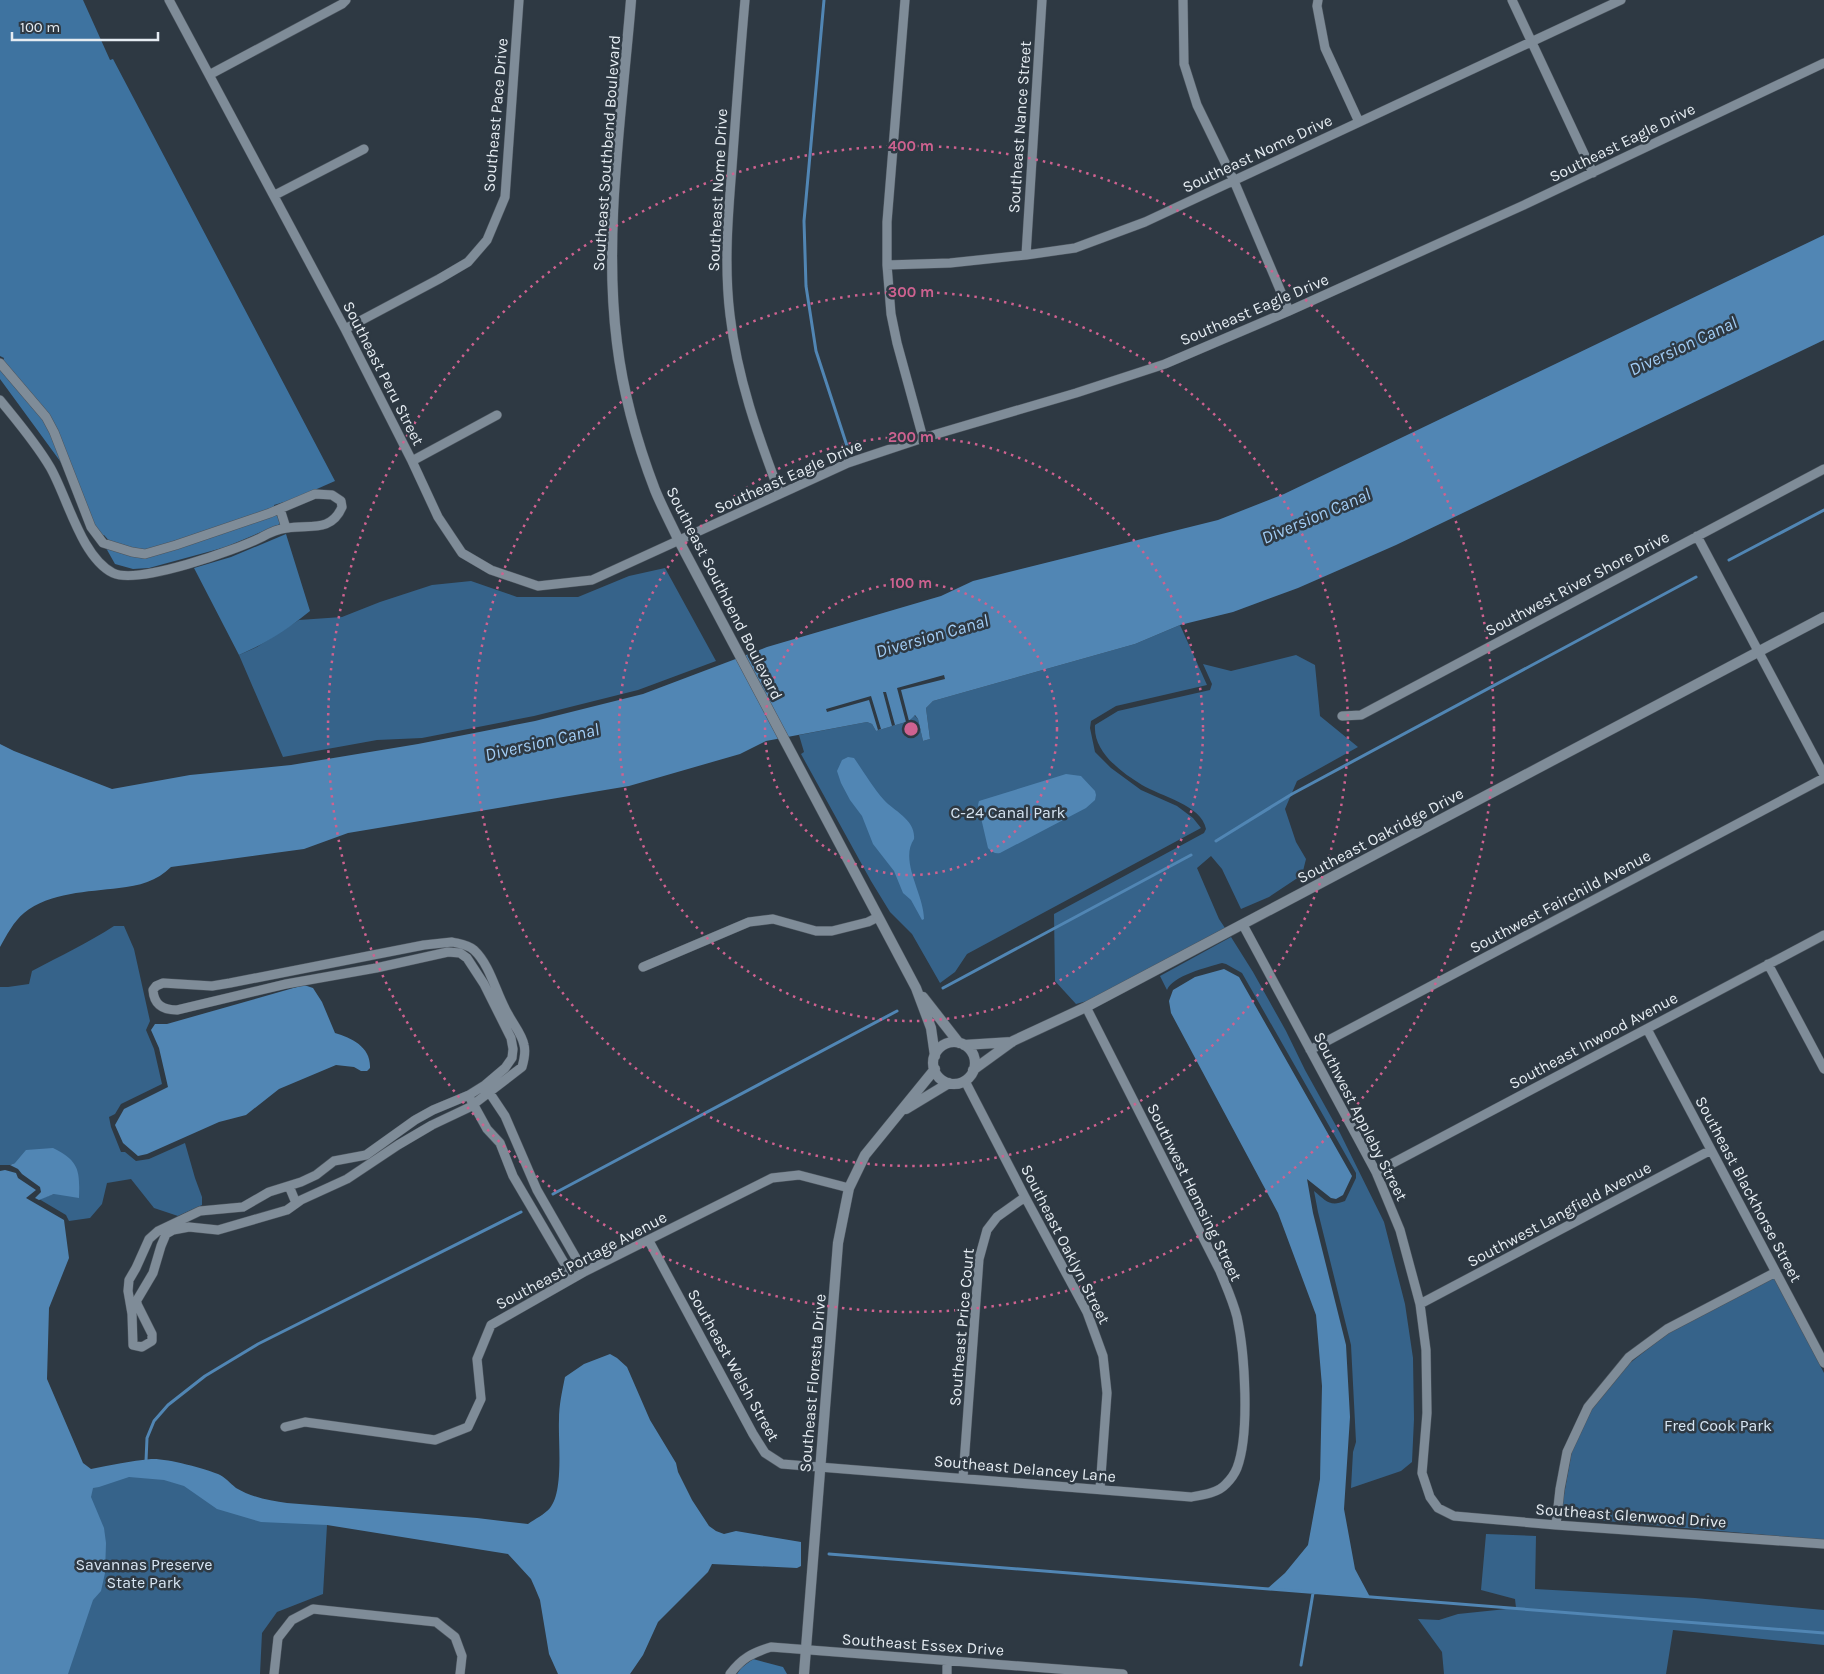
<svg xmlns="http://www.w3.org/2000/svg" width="1824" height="1674" font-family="Karla,sans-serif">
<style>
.green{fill:#36638a}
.forest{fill:#3e73a0}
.water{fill:#5186b4}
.pier{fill:#2e3943}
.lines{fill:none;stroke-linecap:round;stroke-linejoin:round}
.stream{stroke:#5186b4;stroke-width:3}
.minor-casing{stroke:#4c555e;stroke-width:10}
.tertiary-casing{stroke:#4c555e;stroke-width:11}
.minor{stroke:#7f8c98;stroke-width:9}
.tertiary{stroke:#7f8c98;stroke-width:10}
.ring{fill:none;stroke:#ce6290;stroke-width:2.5;stroke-dasharray:2.5 5}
.labels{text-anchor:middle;stroke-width:5;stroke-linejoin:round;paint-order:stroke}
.street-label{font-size:16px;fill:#e5ecf2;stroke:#2e3943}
.park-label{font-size:16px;fill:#d7e5f3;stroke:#2e3943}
.water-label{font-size:18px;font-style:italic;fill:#a2cdf5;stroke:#2e3943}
.centre{fill:#ce6290;stroke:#2e3943;stroke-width:2.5}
.ring-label{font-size:15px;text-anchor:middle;font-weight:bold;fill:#ce6290;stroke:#2e3943;stroke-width:5;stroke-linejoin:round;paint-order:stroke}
</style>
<rect width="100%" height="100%" fill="#2e3943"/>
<path class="green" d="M665,568L716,661L638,690L534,716L422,738L377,740L283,757L239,655L257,647L299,620L342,617L380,602L432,585L471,581L517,597H578L629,576Z
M1180,625L1207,685L1116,706L1091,721L1090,728L1095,752L1111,768L1141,790L1177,806L1193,818L1201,828L967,954L955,972L940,983L912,934L890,912L871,881L801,754L804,752L799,735L867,722L872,724L876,731L909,721L914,715L918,719L923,741L930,739L926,708L933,701L1135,644Z
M1296,655L1315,665L1320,716L1358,747L1297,781L1285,809L1296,842L1306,859L1302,875L1269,897L1241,909L1222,869L1211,856L1197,868L1219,919L1225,928L1087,1001L1076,1004L1055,981L1054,914L1204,833L1206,829C1202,805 1160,796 1142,785C1121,772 1093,752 1095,725L1118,711L1210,690L1212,684L1203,664L1231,671Z
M114,926H124L134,949L150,1021L146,1030L154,1049L162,1084L121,1104L115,1114L109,1117L111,1127L121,1152H125L136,1161L149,1159L185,1143L195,1178L202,1197V1205L178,1216L154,1208L131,1179L107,1183L102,1204L90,1218L69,1221L66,1215L39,1199L54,1194L15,1163L10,1165H0V987H8L29,984L32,971C60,956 88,943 114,926Z
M1231,937L1253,972L1286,1031L1305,1070L1340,1133L1384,1222L1405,1304L1413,1358L1414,1419L1412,1462L1401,1471L1351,1488L1353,1452L1356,1442L1351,1345L1318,1212L1314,1191C1326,1201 1330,1207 1345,1201L1356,1178V1173L1242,973L1226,964L1222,963C1208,967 1172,976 1167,990L1160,976Z
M1775,1277L1824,1373V1540L1560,1517L1572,1450L1588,1412L1625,1367L1669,1332Z
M161,1469L327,1525L323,1594L277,1612L262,1633L260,1674H0V1481Z
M1486,1534L1536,1536L1535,1589L1695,1598L1824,1610V1645L1673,1630L1666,1674H1444L1442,1652L1418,1619L1439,1620L1458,1614L1516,1608L1515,1599L1481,1590Z"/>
<path class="forest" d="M0,0H83L110,60L113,59L335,481L285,503V506L284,502L274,505L280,524L226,547L149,568L133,569L115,564L106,548L111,543L104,535L100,538L60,461L0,379V370L4,358L0,356Z
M286,534L310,611C288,629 265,644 239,655L194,568L231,557Z
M753,1659L783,1667L787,1674H737L741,1668Z"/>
<path class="water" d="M1824,235V340L1396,545L1298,588L1233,612L1180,625L1135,644L933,701L926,708L930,739L923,741L918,719L915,715L909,721L876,731L872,724L867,722L766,741L740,754L629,786L348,833L304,849L171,867C157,881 139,886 119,888C88,892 50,892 24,913C14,921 6,936 0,947V744L14,751L112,789L190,775L291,765L418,744L535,721L643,694L767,647L941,596L973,581L1218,520L1284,494Z
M848,757L854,758C864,772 873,788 884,800C894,811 916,820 914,839C899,861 924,894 924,919L922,920L911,900L903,893L894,871L873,844L862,816L850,800L841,783L837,771L842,760Z
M1066,774L1081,776L1095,791L1096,795L1095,800L1086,808L1000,853C995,854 992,852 988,848L978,805L979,801Z
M1224,969L1239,977L1352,1176L1343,1195L1336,1199L1331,1198L1307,1179L1313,1213L1346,1345L1350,1417L1344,1509L1355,1569L1370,1597L1267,1589L1285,1573L1308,1545L1320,1479L1322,1386L1316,1315L1278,1213L1171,1013L1169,1001L1173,990L1195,977Z
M304,985L313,988L322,1002L335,1033C352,1038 371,1047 370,1068L367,1071H361L354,1067L336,1065L279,1089L246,1115L219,1122L147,1154L138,1156L123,1143L115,1125L124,1109L168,1087L159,1048L151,1030L155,1024H167Z
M53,1148C79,1161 80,1170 79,1198L54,1194L39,1200L35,1198L41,1192L40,1187L22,1174L18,1169L10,1165L15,1163L26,1150Z
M5,1170L16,1173L18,1178L36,1190L26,1198L64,1220L69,1258L49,1308L47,1379L83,1463L91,1469C111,1465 131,1461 151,1459C166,1458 203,1468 218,1474C225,1477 230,1483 236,1488C251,1497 270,1501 287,1503L477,1518L528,1524C535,1519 545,1514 550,1508C564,1491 558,1441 559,1420C559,1405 562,1392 565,1377L584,1364L610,1354L617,1358L627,1367L650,1420L676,1463L678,1472L692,1500L709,1526L716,1531L724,1534L736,1531L801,1542V1566L797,1568L712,1564L708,1572L658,1622L643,1655L630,1674H558L549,1654L540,1600L535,1588L531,1579L508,1554L327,1525L261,1522L217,1509L184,1486L164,1480L129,1477L99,1487L93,1488L91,1497L104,1528L106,1543L105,1573L101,1591L93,1600L68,1674H0V1171Z"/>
<path class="pier" d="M944,675L945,679L901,690L909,721L906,722L897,688Z
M883,692H886L895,725L892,726Z
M871,696L881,729L878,730L869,700L827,712L826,709Z"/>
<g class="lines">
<path class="stream" d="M824,0L804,221L806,286L816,351L847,446
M1729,560L1824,510
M1216,841L1292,794L1696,577
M943,988L1191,855
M553,1194L897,1011
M146,1461L147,1438L154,1421L168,1405L205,1376L258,1344L521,1212
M829,1554L1824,1633
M1301,1665L1313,1593"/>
<g class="minor-casing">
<path id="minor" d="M169,0L345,329L412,461L438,517L462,553L491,570L538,586L592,580L848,463L923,438L1076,393L1165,364L1289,311L1524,205L1824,63
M745,0C740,56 736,111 732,167C728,216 724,266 730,315C737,377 758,436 780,494
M905,0L887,222V265L891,314L897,343L923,438
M1183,0L1184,64L1197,105L1234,181L1289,311
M1318,0L1317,6L1325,48L1359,122
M1512,0L1593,173
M209,75L342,4L346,0
M275,195L364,149
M1026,255L1042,0
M887,265L950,263L1026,255L1075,248L1145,222L1621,0
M345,329L439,279L468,262L487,240L505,197L519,0
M0,363L46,417L54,432L91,527L103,543L132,552L145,554L176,545L270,513L315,494L332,495L341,501L342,507C331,533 309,524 287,528C278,529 269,533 262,537C236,550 138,585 113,573C81,557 67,496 50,467C36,443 17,421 0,400
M412,461L497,415
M280,509L286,528
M1697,536L1824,775
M1342,716L1361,715L1824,469
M1243,925L1376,1172L1400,1230L1420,1304L1426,1350L1427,1413L1422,1473L1430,1497L1438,1508L1454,1516L1556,1525L1824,1544
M452,942C460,944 467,944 474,950C491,966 496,994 508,1014C513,1024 522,1034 524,1045C526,1052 524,1060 522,1067L470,1107L432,1125L398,1145L347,1179L301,1200L287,1210L218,1230L189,1227L173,1230L166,1234L161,1246L153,1273L137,1300V1304L152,1334V1341L142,1347L133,1345L132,1314L128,1291L129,1280L136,1268L149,1239L158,1231L200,1211L243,1207L269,1192L301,1182L316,1175L334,1161L366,1155L415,1120L433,1110L469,1095L485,1085L505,1068L512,1058L513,1049L511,1038L484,984L467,958L460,953L448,952L376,968L286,984L177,1010C163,1010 154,1005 153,990L156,986L163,983L212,986L230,983L424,945Z
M1768,964L1824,1069
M643,967L749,922L773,919L816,931H832L868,922L878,917
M1647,1029L1824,1363
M1310,1050L1824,778
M965,1081L1025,1197L1087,1312L1103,1356L1107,1393L1100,1489
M487,1089L505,1116L537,1190L584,1272
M471,1100L487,1129L500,1143L513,1176L573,1278
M1376,1172L1824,935
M289,1186L296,1203
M649,1241L753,1434L765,1453L782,1464L1191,1497C1203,1495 1218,1493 1226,1484C1230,1480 1235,1473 1237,1468C1250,1434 1245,1354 1237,1317C1233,1301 1226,1286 1220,1271L1086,1007
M1420,1304L1711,1150
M285,1427L305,1422L435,1440L468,1427L481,1399L477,1359L491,1325L584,1272L772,1178L799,1175L849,1188
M963,1478L979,1259L987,1230L997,1217L1025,1197
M1556,1525L1560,1489L1567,1452L1588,1407L1629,1357L1667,1329L1776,1272
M274,1674L278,1638L292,1620L313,1609L436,1622L455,1637L462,1656L460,1674
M730,1674C742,1658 752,1653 771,1647L1123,1674
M947,1674V1661"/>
</g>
<g class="tertiary-casing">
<path id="tertiary" d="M631,0C622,111 603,233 617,343C623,393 637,443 655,490C662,507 671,524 679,541L916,988L931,1028L935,1056
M923,997L959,1043
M933 1063a21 21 0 1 1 42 0a21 21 0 1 1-42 0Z
M964,1045L1012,1042
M973,1070L1013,1041L1086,1007L1824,617
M906,1109L949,1083
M804,1674L838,1243L849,1188L865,1155L935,1069"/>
</g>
<use href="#minor" class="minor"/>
<use href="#tertiary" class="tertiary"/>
</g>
<g class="ring">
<circle cx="911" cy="729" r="146"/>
<circle cx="911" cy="729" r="292"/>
<circle cx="911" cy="729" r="437"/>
<circle cx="911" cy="729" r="583"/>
</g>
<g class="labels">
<g class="street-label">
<text transform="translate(495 115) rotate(-85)" y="6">Southeast Pace Drive</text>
<text transform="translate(1019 127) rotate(-86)" y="6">Southeast Nance Street</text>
<text transform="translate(1622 142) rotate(-26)" y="6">Southeast Eagle Drive</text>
<text transform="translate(606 153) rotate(-86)" y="6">Southeast Southbend Boulevard</text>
<text transform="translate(1257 153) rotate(-25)" y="6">Southeast Nome Drive</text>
<text transform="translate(717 190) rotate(-87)" y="6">Southeast Nome Drive</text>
<text transform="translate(1254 309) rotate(-23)" y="6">Southeast Eagle Drive</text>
<text transform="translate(384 373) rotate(63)" y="6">Southeast Peru Street</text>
<text transform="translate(788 476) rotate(-24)" y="6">Southeast Eagle Drive</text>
<text transform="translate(1577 583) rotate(-28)" y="6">Southwest River Shore Drive</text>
<text transform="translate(725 593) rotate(63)" y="6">Southeast Southbend Boulevard</text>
<text transform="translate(1380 835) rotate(-28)" y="6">Southeast Oakridge Drive</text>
<text transform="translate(1560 901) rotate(-28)" y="6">Southwest Fairchild Avenue</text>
<text transform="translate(1593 1040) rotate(-28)" y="6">Southeast Inwood Avenue</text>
<text transform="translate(1361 1116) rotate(63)" y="6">Southwest Appleby Street</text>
<text transform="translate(1749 1189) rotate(62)" y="6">Southeast Blackhorse Street</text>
<text transform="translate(1195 1192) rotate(64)" y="6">Southwest Hemsing Street</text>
<text transform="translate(1559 1214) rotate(-28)" y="6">Southwest Langfield Avenue</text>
<text transform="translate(1066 1244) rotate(63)" y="6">Southeast Oaklyn Street</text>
<text transform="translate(581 1260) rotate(-28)" y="6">Southeast Portage Avenue</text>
<text transform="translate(961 1327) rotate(-85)" y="6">Southeast Price Court</text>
<text transform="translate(734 1365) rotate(61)" y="6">Southeast Welsh Street</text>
<text transform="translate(812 1383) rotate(-85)" y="6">Southeast Floresta Drive</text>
<text transform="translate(1025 1468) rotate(5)" y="6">Southeast Delancey Lane</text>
<text transform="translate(1631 1515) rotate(4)" y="6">Southeast Glenwood Drive</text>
<text transform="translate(923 1644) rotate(4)" y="6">Southeast Essex Drive</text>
</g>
<g class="park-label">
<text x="1008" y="818">C-24 Canal Park</text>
<text x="1718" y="1431">Fred Cook Park</text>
<text x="144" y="1570">Savannas Preserve<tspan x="144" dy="18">State Park</tspan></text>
</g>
<g class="water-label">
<text transform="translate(1683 346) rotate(-25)" y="6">Diversion Canal</text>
<text transform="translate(1316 516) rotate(-23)" y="6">Diversion Canal</text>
<text transform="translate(932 636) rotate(-16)" y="6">Diversion Canal</text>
<text transform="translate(542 742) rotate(-13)" y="6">Diversion Canal</text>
</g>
</g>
<circle cx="911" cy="729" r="8" class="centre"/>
<g class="ring-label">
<text x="911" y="151">400 m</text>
<text x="911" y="297">300 m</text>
<text x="911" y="442">200 m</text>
<text x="911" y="588">100 m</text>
</g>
<path d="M12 32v8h146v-8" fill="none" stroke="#e5ecf2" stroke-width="2.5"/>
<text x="20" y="32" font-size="15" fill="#e5ecf2" stroke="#2e3943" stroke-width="4" paint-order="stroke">100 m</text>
</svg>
